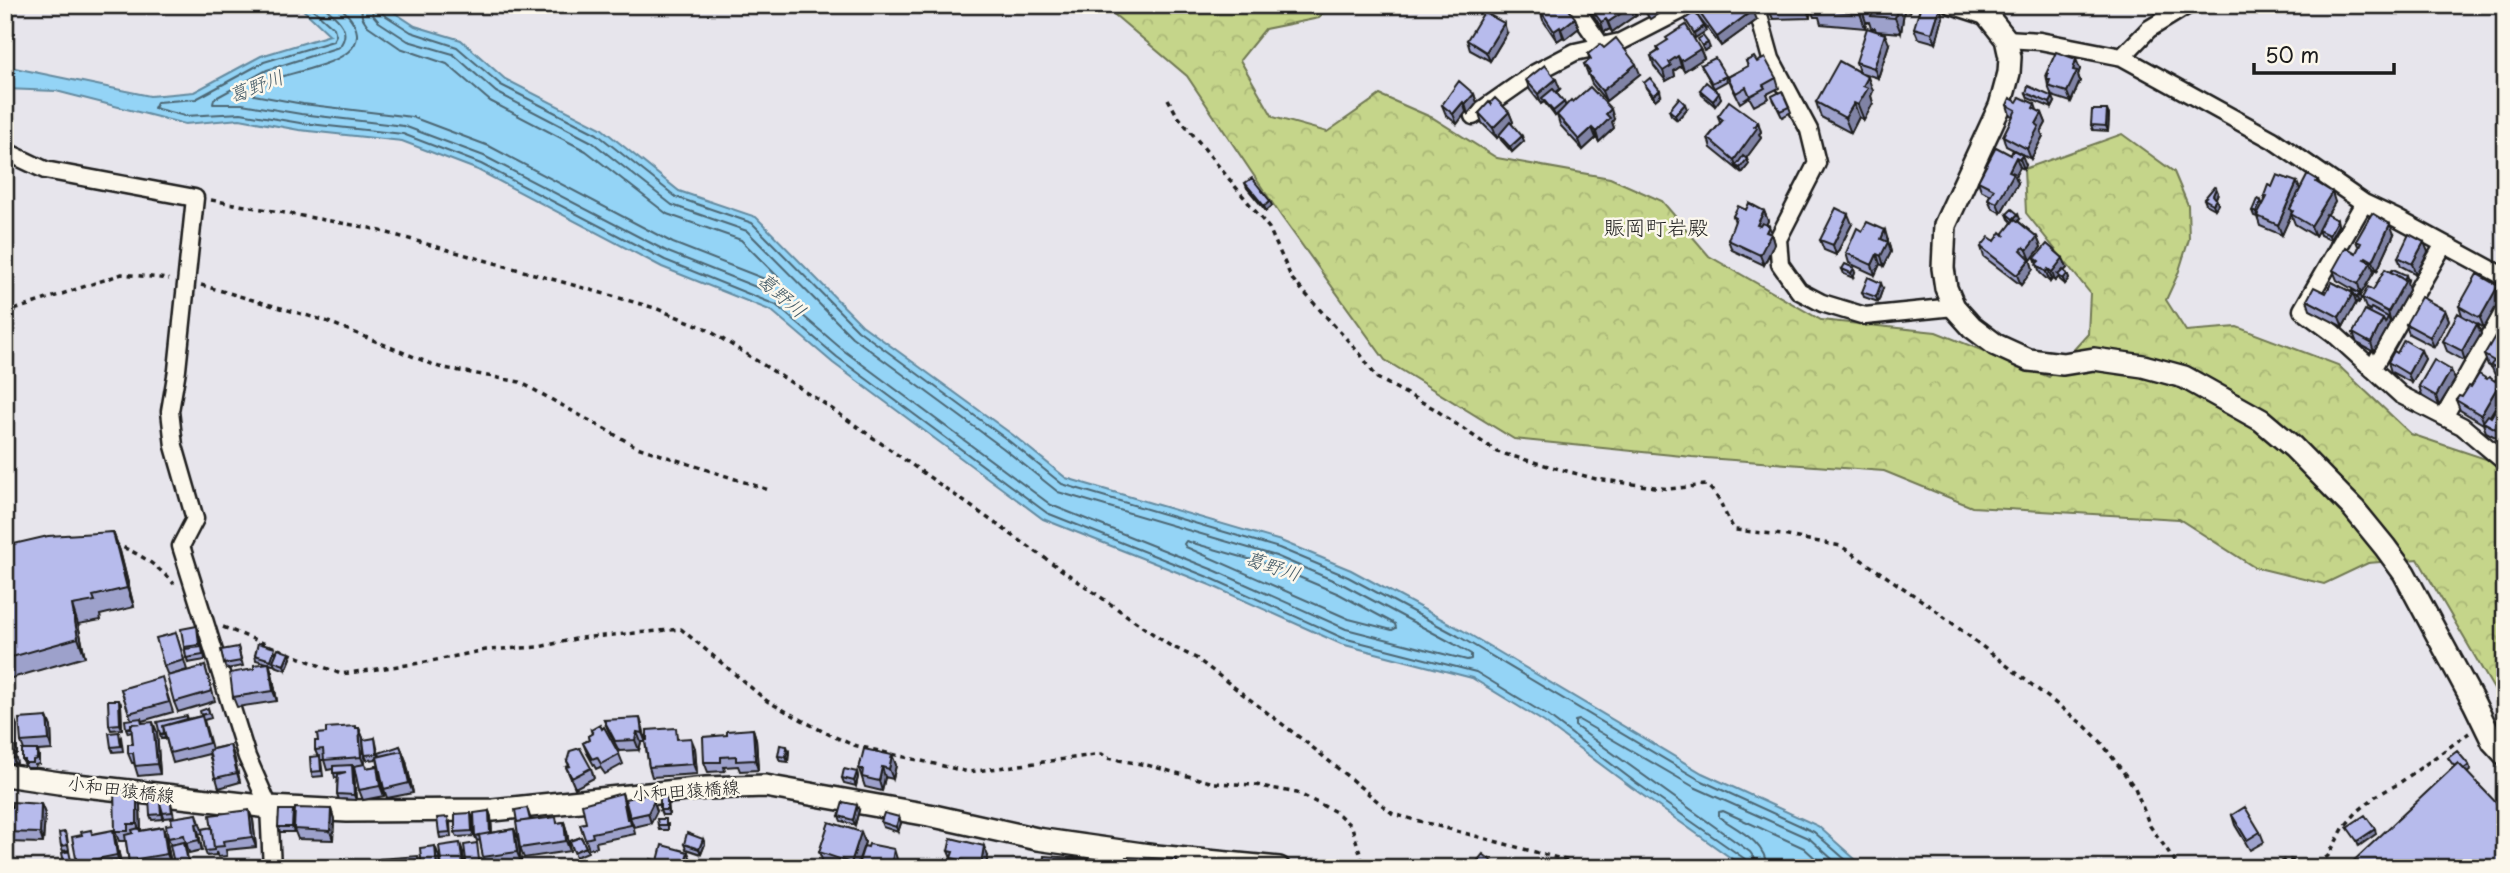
<svg xmlns="http://www.w3.org/2000/svg" width="2510" height="873" font-family="'Playpen Sans','Klee One',sans-serif">
<style>
.forest{fill:url(#forest-crowns);stroke:#707853;stroke-width:2}
.water{fill:#94d4f6;stroke:#648a9f;stroke-width:2}
.lines{fill:none;stroke-linecap:round;stroke-linejoin:round}
.shore{stroke:#4c6673;stroke-width:2}
.street-casing{stroke:#1c1c1c;stroke-width:21}
.secondary-casing{stroke:#1c1c1c;stroke-width:26}
.path{stroke:#1c1c1c;stroke-width:3.5;stroke-dasharray:5 5;stroke-linecap:butt}
.street{stroke:#fbf7ec;stroke-width:16}
.secondary{stroke:#fbf7ec;stroke-width:21}
.wall{fill:#9da1cb;stroke:#1c1c1c;stroke-width:2}
.shaded-wall{fill:#8083a5;stroke:#1c1c1c;stroke-width:2}
.building{fill:#b7bbec;stroke:#1c1c1c;stroke-width:2}
.labels{text-anchor:middle;stroke-width:5;stroke-linejoin:round;paint-order:stroke}
.street-label{font-size:18px;fill:#1c1c1c;stroke:#fbf7ec}
.water-label{font-size:19px;font-style:italic;fill:#465c68;stroke:#fbf7ec}
.quarter-label{font-size:21px;fill:#1c1c1c;stroke:#fbf7ec}
</style>
<defs>
<pattern id="forest-crowns" width="20" height="18" patternUnits="userSpaceOnUse" patternTransform="scale(1.75)"><rect width="20" height="18" fill="#c5d58a"/><path d="M2 6a3 3 0 1 1 6 0M12 15a3 3 0 1 1 6 0" fill="none" stroke="#a9b676"/></pattern>
</defs>
<rect width="100%" height="100%" fill="#e7e5ec"/>
<filter id="ink" filterUnits="userSpaceOnUse"><feTurbulence type="fractalNoise" baseFrequency=".0143" numOctaves="2"/><feDisplacementMap in="SourceGraphic" scale="14" xChannelSelector="R" yChannelSelector="G"/><feConvolveMatrix kernelMatrix="1 2 1 2 8 2 1 2 1" color-interpolation-filters="sRGB"/></filter>
<g filter="url(#ink)">
<path class="forest" d="M1103,5H1330L1319,18L1265,29L1240,60L1273,117L1327,132L1380,95L1433,118L1497,158L1610,178L1662,201L1709,256L1821,320L1936,332L2049,377L2088,334L2090,293L2026,213L2024,169L2122,134L2174,172L2188,205L2189,239L2178,274L2166,300L2186,331L2237,327L2338,365L2411,434L2498,463L2505,472V708L2418,559L2368,563L2324,584L2254,567L2179,519L1972,507L1884,471L1692,457L1514,439L1385,360L1281,216L1187,76Z"/>
<path class="water" d="M298,5H383L415,26L461,40L505,79L601,128L679,191L756,217L862,325L1013,435L1066,478L1281,541L1351,570L1462,630L1702,773L1818,826L1865,868H1745L1631,787L1544,722L1472,678L1341,644L1210,585L1043,519L833,363L772,311L662,267L478,170L402,141L299,130L240,119L185,124L56,91L5,89V66L150,96L194,92L261,56L330,35Z"/>
<g class="lines">
<path class="shore" d="M308,5L334,28L336,35L333,41L264,62L196,99L157,102L154,108L185,116L241,113L300,123L403,134L481,164L665,260L776,305L837,357L1047,513L1213,579L1343,638L1476,672L1548,716L1635,782L1745,859L1748,868
M322,5C335,17 354,29 339,47L267,70L214,99L213,104H242L301,114L404,126L484,156L668,252L781,297L843,350L1051,505L1216,571L1346,629L1467,660L1471,659V654L1454,644L1344,585L1276,556L1058,492L1003,448L852,337L747,231L672,205L592,142L496,92L453,54L408,41L379,22L373,15L371,5
M338,5C396,57 306,68 273,79C267,82 260,86 254,89V95L303,104L412,117L489,146L673,243L775,283L779,282V278L741,240L667,214L586,151L490,101L447,64L400,48L368,26L362,17L361,5
M380,5L383,14L411,32L457,47L501,85L597,134L676,197L752,223L858,330L1009,441L1062,484L1279,548L1348,577L1458,636L1698,779L1814,832L1855,868
M1186,541L1273,566L1339,594L1395,624L1396,628L1392,630L1349,619L1186,547L1184,544Z
M1757,868L1755,859L1750,852L1575,726V721L1579,720L1694,787L1810,839L1842,868
M1767,868C1766,842 1738,830 1719,817V812L1723,811L1804,848L1826,868"/>
<g class="street-casing">
<path id="street" d="M1573,5L1601,45
M1756,5L1771,59L1809,130L1817,163L1778,239L1780,264L1799,291L1822,303L1865,316L1954,307
M1951,5L1988,17
M2006,39L2040,41L2122,57L2273,140L2364,203L2396,218L2505,277
M2122,57L2149,29L2188,5
M1473,116L1533,74L1575,52L1620,42L1692,5
M5,151L45,170L195,198L177,370L170,411L174,446L195,519L181,546L247,757L269,807L272,868
M2364,203L2302,310L2333,333L2401,395L2462,426L2505,462
M2372,369L2444,244
M2444,417L2505,307"/>
</g>
<g class="secondary-casing">
<path id="secondary" d="M1979,5L2006,39L2010,57L2009,73L2000,106L1945,225L1943,268L1946,288L1954,307L1972,327L1996,345L2029,360L2063,364L2094,359L2143,366L2184,377L2261,420L2293,447L2354,509L2385,547L2404,573L2474,703L2493,742L2505,755
M5,775L59,783L269,807L347,811L493,810L706,788L765,786L929,815L1037,839L1156,856L1279,868"/>
</g>
<path class="path" d="M1168,99L1177,115L1269,228L1292,279L1361,355L1377,378L1433,408L1497,452L1596,479L1669,489L1706,485C1722,497 1723,514 1735,530L1782,535L1841,546L1930,606L2085,726L2101,742L2135,788L2150,826L2180,868
M211,200L370,228L655,308L705,328L825,404L1169,645L1196,658L1312,747L1393,814L1580,864L1587,868
M201,285L326,321L439,367L520,382L637,447L769,490
M5,313L122,274L169,279
M114,544C138,552 157,565 174,584
M223,627L341,674L421,663L486,650L539,647L580,638L681,629L767,701L824,732L853,745L969,772L1102,754L1107,758L1147,765L1214,783L1256,785L1297,793L1336,812L1352,827L1362,860L1358,868
M2272,868L2286,859L2315,867L2328,856L2344,827L2357,812L2376,796L2398,784L2469,733"/>
<use href="#street" class="street"/>
<use href="#secondary" class="secondary"/>
</g>
<path class="wall" d="M1587,5H1632L1636,15L1612,32L1610,29L1604,32Z
M1641,5H1672L1650,19Z
M1693,5L1757,20L1721,46L1696,14Z
M1767,5H1912V6L1910,12L1904,11L1901,33L1876,31L1875,28H1871L1869,22H1866L1865,28L1821,24L1819,17H1814L1812,12H1810V18L1773,19Z
M1940,7L1943,17L1936,43L1918,38L1914,28Z
M1540,10L1575,18L1579,28L1565,39L1563,37L1557,41L1543,20Z
M1507,33L1490,61L1470,50L1467,40Z
M1889,44L1878,78L1859,72L1856,62Z
M1657,47L1700,49L1704,58L1684,71L1681,66L1674,71L1675,76L1666,81L1654,66L1651,56L1658,51Z
M1604,48L1640,74L1606,101L1592,84L1584,64L1590,60L1588,54Z
M1746,61L1757,62L1776,78L1779,88L1767,94L1769,98L1754,106L1749,97L1740,103L1732,87L1728,77L1748,66Z
M1701,65L1726,76L1727,81L1714,88L1721,98L1715,106L1702,95L1700,90L1714,88Z
M2080,69L2078,75L2080,81L2071,102L2052,96L2048,86L2046,74Z
M1526,80L1560,89L1556,93L1564,102L1565,106L1573,102L1614,119L1612,122L1614,128L1599,142L1596,138L1583,150L1560,125L1557,115L1559,113L1555,116L1544,102L1541,104L1530,90Z
M1644,83L1661,95L1655,100L1646,88Z
M1873,91L1871,96L1873,103L1864,120L1859,117L1851,133L1821,117L1816,102Z
M2026,93L2055,102L2052,108L2028,98Z
M1474,94L1477,103L1468,114L1466,112L1457,124L1446,115L1442,105Z
M1774,101L1789,107L1791,112L1782,117Z
M2017,102L2035,104L2037,110L2042,113L2046,123L2041,132L2043,136L2031,159L2006,146L2003,136L2013,116L2010,115L2007,105Z
M1492,105L1509,112L1513,122L1511,124L1524,141L1512,152L1501,140L1499,135L1497,138L1482,123L1479,113Z
M1687,109L1677,120L1671,115L1669,110Z
M2109,115L2108,131L2093,130L2091,125Z
M1718,116L1758,122L1761,132L1759,134L1761,138L1746,158L1749,164L1742,173L1711,148L1708,138L1720,123Z
M2013,150L2026,165L2024,169L2020,167L2015,176L2018,183L2001,213L1992,208L1988,199L1990,195L1981,190L1978,181L2011,155Z
M2318,180L2320,185L2335,202L2327,215L2337,220L2338,225L2330,240L2320,235L2318,230L2315,236L2295,224L2291,214L2282,235L2260,226L2257,217L2254,216L2252,211L2261,201L2263,206L2265,201L2264,196L2272,187L2300,190Z
M1245,183L1272,206L1266,211L1247,188Z
M2216,188L2218,193L2216,198L2218,204L2215,209L2206,204L2204,199Z
M1746,210L1764,211L1768,221L1766,224L1769,226L1774,244L1764,265L1732,250L1728,240L1735,222L1733,216Z
M2007,214L2020,219L2018,221L2037,237L2041,247L2031,260L2029,258L2033,269L2021,285L1984,257L1981,247L2005,236L2012,222L2009,219Z
M1852,224L1836,255L1824,250L1820,240Z
M2394,234L2377,271L2373,268L2374,272L2361,294L2337,280L2333,270L2356,253L2359,248L2356,241Z
M1888,240V242L1891,252L1884,266L1880,264L1875,275L1849,263L1846,253Z
M2428,252L2416,274L2401,266L2398,257Z
M2035,258L2067,268L2064,271L2067,274L2069,279L2065,284L2060,280L2059,277L2055,281L2052,279L2050,282L2040,273Z
M1842,269L1855,273L1853,278L1844,274Z
M2408,280L2407,283L2409,290L2391,322L2389,321L2390,322L2387,328V329L2374,352L2357,343L2353,333L2370,310L2366,308L2362,298L2373,290Z
M2332,282L2361,299L2359,303L2356,302V303L2343,327L2310,310L2307,300L2326,293Z
M1883,288L1878,302L1864,297L1862,292Z
M2502,296L2484,328L2478,324L2481,334L2465,361L2447,351L2443,341L2462,315L2459,306Z
M2445,310L2449,320L2434,347L2409,334L2406,324Z
M2505,334V380L2502,379L2505,386V391L2490,416L2491,417L2505,394V446L2500,442L2499,439L2486,432L2483,424L2460,410L2456,400L2462,397L2471,387L2487,379L2495,381L2498,377L2495,375L2492,368L2488,365L2484,355Z
M2397,353L2425,359L2412,383L2391,372L2388,362Z
M2455,380L2439,406L2422,396L2419,386Z
M113,532L120,551L134,607L100,615L101,620L78,624L85,657L5,680V546Z
M197,626L201,647L204,652L205,660L188,663L184,647Z
M176,633L187,670L168,676L164,666Z
M238,647L243,666L226,669L224,664Z
M276,652L291,658L286,670L275,666L274,663L273,665L269,664L272,673L277,701L237,707L233,697L267,663L256,660L255,655Z
M205,666L215,701L178,712L174,702Z
M165,687L173,712L142,721L143,723L157,732L160,774L138,776L134,763H132L128,753L133,744L132,732L128,733L126,728L131,719L121,689Z
M5,699L13,704V716H5Z
M121,705L122,729L111,730L109,725Z
M208,708L211,718L204,720L212,749L230,745L240,782L219,788L209,754L173,763L164,732L165,738L161,739L160,734L187,716L188,719L201,716Z
M5,716H13L17,726V754H15L17,763L5,765Z
M47,717L51,727L52,750L38,751L39,755V764L35,765V768H27L22,760L24,750L21,742Z
M604,720L643,728L645,740L680,739L695,748L697,774L652,777L649,767L645,742H641L639,750L619,751L608,730Z
M359,728L363,738L365,765L367,768L377,766L380,776L384,796L363,800L359,790L355,767L353,768L356,800L339,799L337,794L338,777L335,778L333,769L327,770L324,760H321L323,776L313,777L311,772L318,757L315,750L318,741L326,733Z
M753,729L756,739L758,770L740,771L738,766L724,767L725,771L708,772L704,762L727,735Z
M591,730L619,754L623,764L605,774L600,767L596,769L587,753L583,743L589,740L588,736L592,734Z
M121,737L123,751L113,752L111,747Z
M375,738L379,757L400,746L406,761L413,793L387,798L384,789L377,759L367,760L365,755Z
M789,751L788,762L780,761L778,756Z
M892,755L896,765L893,779L885,777L882,791L865,787L859,769Z
M567,761L591,768L594,778L575,788L566,767L569,766Z
M857,772L858,777L856,786L844,783L842,778Z
M132,789L135,796H137L140,806L141,831L163,827L166,837L171,864L150,868H122L129,862L126,841H119L115,831Z
M622,793L629,819L634,828L635,834L596,842L597,847L589,849L580,824L586,823Z
M170,797L174,817L164,818L162,811L163,819L152,820L150,815Z
M668,801L669,815H662L660,810Z
M41,804L45,814L43,843L5,842V806Z
M527,808L531,820L559,823L564,822L567,832L570,851L524,858L520,848L517,822Z
M331,809L334,819L333,840L298,839L294,829V832H280L278,827L294,815Z
M859,810L855,825L841,821L839,816Z
M489,811L491,817L492,833L514,829L518,839L521,862L486,867L483,857L480,840L477,841L475,836Z
M657,811L651,823L634,827L630,817Z
M197,814L203,833L199,834L202,850L189,853L187,845H185L190,868H175L171,845L168,838L172,824Z
M2232,815L2260,832L2264,842L2250,850L2235,825Z
M899,817L901,823L898,832L883,827L881,822Z
M473,818L474,836L457,837L455,832Z
M253,820L256,847L226,850L227,856L218,857L216,852V855L207,856L205,851Z
M450,822L451,837L440,838L439,833Z
M668,824V830H659L658,825Z
M861,832L865,842L856,868H839L823,862L819,852Z
M93,834L116,840L122,868H78L77,863Z
M67,837L69,850L63,851L61,846Z
M581,837L588,852L576,857L570,841Z
M703,839L705,844L701,854L686,849L684,844Z
M948,851L988,856L985,868H955Z
M5,853L12,858L11,866H5Z"/>
<path class="shaded-wall" d="M1805,5H1807L1810,12V18Z
M1898,5H1902L1904,11L1901,33L1895,18Z
M1907,5L1912,6L1910,12Z
M1632,6L1636,15L1612,32L1608,22Z
M1861,7L1866,22L1865,28L1860,13Z
M1940,7L1943,17L1936,43L1932,33Z
M1753,10L1757,20L1721,46L1717,37Z
M1575,18L1579,28L1565,39L1561,29Z
M1606,19L1610,29L1604,32L1601,22Z
M1504,23L1507,33L1490,61L1486,52Z
M1704,26L1706,31L1695,38L1694,33Z
M1560,27L1563,37L1557,41L1554,31Z
M1885,34L1889,44L1878,78L1874,68Z
M1708,43L1710,48L1704,51L1702,46Z
M1700,49L1704,58L1684,71L1681,61Z
M1678,56L1681,66L1674,71L1675,76L1666,81L1663,71L1669,62Z
M2076,59L2080,69L2078,75L2080,81L2071,102L2067,92Z
M1636,64L1640,74L1606,101L1602,91Z
M1868,77L1873,91L1871,96L1873,103L1864,120L1858,105L1863,86Z
M1556,79L1560,89L1545,101L1542,98L1544,102L1541,104L1538,94Z
M1660,90L1661,95L1655,100L1653,95Z
M1719,93L1721,98L1715,106L1713,101Z
M1474,94L1477,103L1468,114L1465,104Z
M2053,97L2055,102L2052,108L2050,103Z
M1463,102L1466,112L1457,124L1453,114Z
M1564,102L1566,107L1555,116L1553,111Z
M1854,103L1859,117L1851,133L1845,118Z
M1685,104L1687,109L1677,120L1675,115Z
M1611,109L1614,119L1612,122L1614,128L1599,142L1596,132L1606,114Z
M2107,110L2109,115L2108,131L2106,126Z
M1509,112L1513,122L1497,138L1493,128Z
M2042,113L2046,123L2041,132L2043,136L2031,159L2027,149L2036,124Z
M1758,122L1761,132L1759,134L1761,138L1739,168L1736,166L1738,170L1734,160Z
M1592,128L1596,138L1583,150L1579,140Z
M1522,136L1524,141L1512,152L1510,147Z
M2022,155L2026,165L2024,169L2020,159Z
M2016,157L2020,167L2015,176L2018,183L2001,213L1997,203L2009,171Z
M1747,159L1749,164L1742,173L1740,168Z
M2297,182L2301,192L2290,209L2292,213L2282,235L2278,225Z
M2216,188L2218,193L2215,200L2213,195Z
M2332,192L2335,202L2315,236L2311,226Z
M2216,199L2218,204L2215,209L2213,204Z
M1270,201L1272,206L1266,211L1264,206Z
M2261,201L2263,206L2258,218L2256,213Z
M1764,211L1768,221L1761,235L1757,225Z
M1848,214L1852,224L1836,255L1833,245Z
M2018,214L2020,219L2015,224L2013,219Z
M2337,220L2338,225L2330,240L2329,235Z
M2390,224L2394,234L2377,271L2373,261Z
M1769,226L1774,244L1764,265L1760,255L1766,232Z
M1885,230L1891,252L1884,266L1881,256V239Z
M2037,237L2041,247L2031,260L2027,250Z
M2424,242L2428,252L2416,274L2412,264Z
M1877,254L1880,264L1875,275L1872,265Z
M2366,257L2369,265L2371,262L2374,272L2361,294L2358,284Z
M2063,258L2067,268L2060,276L2058,275L2059,277L2055,281L2052,272Z
M2030,259L2033,269L2021,285L2017,275Z
M1854,268L1855,273L1853,278L1851,273Z
M2048,269L2052,279L2050,282L2046,272Z
M2067,274L2069,279L2065,284L2063,279Z
M2406,275L2408,280L2407,283L2409,290L2391,322L2388,312Z
M1881,283L1883,288L1878,302L1876,297Z
M2498,286L2502,296L2484,328L2480,318Z
M2353,293L2356,303L2343,327L2339,317Z
M2359,294L2361,299L2359,303L2357,298Z
M2445,310L2449,320L2434,347L2430,337Z
M2388,317L2390,322L2387,328V329L2374,352L2371,343L2383,319Z
M2477,324L2481,334L2465,361L2462,351Z
M2421,350L2425,359L2412,383L2408,374Z
M2451,370L2455,380L2439,406L2436,396Z
M2502,379L2505,386V391L2485,424L2484,423L2481,415Z
M113,532L120,551L134,607L127,588Z
M72,605L78,624L85,657L78,638Z
M289,653L291,658L286,670L284,665Z
M269,663L272,673L277,701L273,691Z
M119,700L121,705L122,729L120,724Z
M13,716L17,726V754L14,744Z
M47,717L51,727L52,750L49,740Z
M640,718L643,728L646,742L642,733Z
M153,722L157,732L160,774L157,764Z
M359,728L363,738L365,767L361,757Z
M753,729L756,739L758,770L755,760Z
M637,732L641,742L639,750L635,740Z
M691,738L695,748L697,774L693,764Z
M230,745L234,755L240,782L237,773Z
M787,746L789,751L788,762L786,757Z
M402,751L406,761L413,793L409,783Z
M892,755L896,765L893,779L889,769Z
M352,765L354,770L356,800L354,795Z
M2469,765L2471,770L2461,778L2459,773Z
M377,766L380,776L384,796L380,786Z
M882,767L885,777L882,791L879,781Z
M857,772L858,777L856,786L854,781Z
M622,793L625,803L630,825L627,819Z
M651,793L657,811L651,823L648,813Z
M137,796L140,806L141,833L143,841L137,824Z
M667,796L668,801L669,815L667,810Z
M41,804L45,814L43,843L40,833Z
M857,805L859,810L855,825L853,820Z
M331,809L334,819L333,840L330,831Z
M249,810L253,820L256,847L252,837Z
M293,810L294,815V832L292,827Z
M489,811L491,817L492,839L490,834Z
M471,813L473,818L474,836L472,831Z
M899,817L901,823L898,832L896,827Z
M564,822L567,832L570,851L566,841Z
M196,824L199,834L202,850L199,840Z
M163,827L166,837L171,864L167,854Z
M514,829L518,839L521,862L517,852Z
M2375,829L2376,834L2359,846L2357,841Z
M113,830L116,840L122,868H120L117,855Z
M861,832L865,842L856,868H853L851,863Z
M703,839L705,844L701,854L699,849Z
M460,843L463,852L465,868H464Z
M435,846L439,856L440,868H437Z
M984,846L988,856L985,868H982L981,864Z
M894,849L897,859L896,868H891Z
M688,852L692,862L690,868H683Z"/>
<path class="building" d="M1547,5H1566L1575,18L1561,29L1560,27L1554,31L1540,10Z
M1589,5H1632V6L1608,22L1606,19L1601,22Z
M1644,5H1652L1646,9Z
M1694,5H1749L1753,10L1717,37Z
M1816,5H1898L1895,18L1871,16L1872,13H1865L1866,8L1861,7L1860,13L1816,9Z
M1921,5H1933L1940,7L1932,33L1914,28Z
M1484,12L1504,23L1486,52L1467,40Z
M1695,12L1704,26L1694,33L1685,19Z
M1686,25L1700,49L1681,61L1678,56L1669,62L1671,66L1663,71L1651,56L1659,51L1657,47L1668,40L1666,38Z
M1867,28L1885,34L1874,68L1856,62Z
M1703,36L1708,43L1702,46L1698,39Z
M1616,38L1636,64L1602,91L1588,74L1590,72L1584,64L1591,59L1588,54L1600,44L1604,48Z
M2056,52L2076,59L2073,70L2077,71L2067,92L2048,86L2050,80H2047L2048,74H2046Z
M1754,57L1757,62L1765,58L1776,78L1763,85L1765,88L1750,96L1746,87L1736,93L1728,77L1748,66L1746,61Z
M1715,58L1726,76L1712,83L1701,65Z
M1839,61L1868,77L1863,86L1868,88L1858,105L1854,103L1845,118L1816,102Z
M1545,65L1556,79L1538,94L1526,80Z
M1650,78L1660,90L1653,95L1644,83Z
M1459,81L1474,94L1465,104L1463,102L1453,114L1442,105Z
M1706,82L1719,93L1713,101L1700,90Z
M2028,86L2053,97L2050,103L2026,93Z
M1590,87L1611,109L1606,114L1610,118L1596,132L1592,128L1579,140L1557,115L1571,100L1573,102Z
M1553,89L1564,102L1553,111L1542,98Z
M1782,91L1789,107L1780,111L1772,96Z
M2020,97L2035,104L2033,108L2042,113L2036,124L2039,126L2027,149L2003,136L2016,110L2007,105L2010,98L2017,102Z
M1495,98L1509,112L1493,128L1479,113L1489,102L1492,105L1491,102Z
M1679,98L1685,104L1675,115L1669,110Z
M1729,101L1758,122L1754,126L1757,128L1734,160L1708,138L1723,120L1718,116Z
M2092,110H2107L2106,126L2091,125Z
M1510,122L1522,136L1510,147L1499,135Z
M1996,147L2011,155L2013,150L2022,155L2020,159L2016,157L2009,171L2014,173L1997,203L1988,199L1994,189L1978,181Z
M1743,156L1747,159L1740,168L1736,166Z
M2308,174L2318,180L2316,182L2332,192L2311,226L2291,214L2293,211L2290,209Z
M2277,175L2297,182L2278,225L2257,216L2267,197L2264,196L2268,185L2272,187Z
M1252,178L1270,201L1264,206L1245,183Z
M2214,187L2216,188L2213,195L2216,199L2213,204L2204,199Z
M2257,199L2261,201L2256,213L2252,211Z
M1749,203L1764,211L1757,225L1760,226L1762,223L1769,226L1766,232L1771,234L1760,255L1728,240L1736,218L1733,216L1738,206L1746,210Z
M1836,208L1848,214L1833,245L1820,240Z
M2012,209L2018,214L2013,219L2007,214Z
M2372,213L2390,224L2373,261L2366,257L2364,259L2371,262L2358,284L2333,270L2346,247L2356,253L2361,243L2356,241Z
M2326,214L2337,220L2329,235L2318,230Z
M2015,219L2037,237L2027,250L2024,247L2021,250L2030,259L2017,275L1981,247L1989,237L1995,241L2001,232L2005,236L2004,233Z
M1867,222L1885,230L1881,239L1888,242L1881,256L1877,254L1872,265L1846,253L1857,228L1862,231Z
M2409,234L2424,242L2412,264L2398,257Z
M2047,244L2063,258L2052,272L2048,269L2046,272L2036,264L2039,261L2035,258Z
M1845,264L1854,268L1851,273L1842,269Z
M2385,269L2406,280L2388,312L2362,298L2368,287L2373,290Z
M2393,269L2406,275L2404,280L2391,272Z
M2063,270L2067,274L2063,279L2058,275Z
M2477,274L2498,286L2480,318L2459,306Z
M1868,277L1881,283L1876,297L1862,292Z
M2332,282L2353,293L2339,317L2307,300L2314,287L2326,293Z
M2352,290L2359,294L2357,298L2351,292Z
M2421,297L2445,310L2430,337L2406,324Z
M2371,308L2388,317L2385,323L2383,319L2369,312Z
M2365,310L2383,319L2371,343L2353,333Z
M2458,313L2477,324L2462,351L2443,341Z
M2498,331L2505,334L2504,372L2491,365L2494,361L2484,355Z
M2404,340L2421,350L2408,374L2388,362L2394,351L2397,353Z
M2434,360L2451,370L2436,396L2419,386Z
M2479,374L2487,379L2489,377L2495,381L2498,376L2502,379L2481,415L2456,400L2459,396L2462,397L2469,386L2471,387Z
M2505,394V427L2503,429L2505,430V437L2504,438L2497,432L2498,430L2483,422L2488,415L2491,417Z
M113,532L127,588L93,596L95,601L72,605L78,638L5,659V546L48,536Z
M197,626L199,645L184,647L181,629Z
M176,633L184,660L164,666L156,638Z
M258,643L275,648L271,660L255,655Z
M202,647L203,655L186,658L185,649Z
M238,647L241,661L224,664L221,650Z
M278,649L289,653L284,665L273,661Z
M269,663L273,691L233,697L230,673L254,669V665Z
M205,666L212,691L174,702L167,676Z
M162,677L169,702L129,713L121,689Z
M5,699H11V711H5Z
M108,700H119L120,724L109,725Z
M208,708L209,713L201,715L200,711Z
M5,716H13L14,744H5Z
M187,716V719L163,726L164,733L160,734L157,722Z
M202,716L209,743L170,753L163,726Z
M47,717L49,740L21,742L19,719Z
M141,718L142,723L131,724V727L126,728L125,720Z
M640,718L642,733L637,732L635,740L615,741L604,720Z
M153,722L157,764L135,766L133,753H128V744H133L131,724Z
M600,725L602,729L604,727L619,754L601,764L597,757L592,759L583,743L589,740L588,736L593,733L591,730Z
M356,726V728H359L361,757L324,760L323,749L315,750V741H318L317,734L326,733V728Z
M676,728L677,739L691,738L693,764L649,767L645,740H647V730Z
M753,729L755,760L736,761V756L721,757V762H704L703,737L727,735V731Z
M119,732L121,746L111,747L109,733Z
M375,738L377,754L365,755L363,740Z
M230,745L237,773L215,778L209,750Z
M780,745L787,746L786,757L778,756Z
M400,746L402,751L380,756L379,753Z
M580,748L591,768L572,778L566,767L570,766L567,761L570,751Z
M864,749L892,755L889,769L882,767L879,781L862,777L863,769H859Z
M22,750H37V759L33,760V763H25V760H22Z
M402,751L409,783L384,789L377,757Z
M2457,751L2469,765L2464,769L2458,763L2454,766L2448,758Z
M14,752L15,758L5,760V753Z
M320,756L321,771L311,772L310,757Z
M2458,763L2505,812V868H2346Z
M365,764L366,768L377,766L380,786L359,790L354,766Z
M352,765L354,795L337,794L338,774L346,772L333,773V766Z
M844,769L857,772L854,781L842,778Z
M114,789H132V796H137V824H128V831H115Z
M622,793L627,819H630L631,825L592,833L593,837L585,839L580,824L586,823L582,804Z
M651,793L654,801L648,813L630,817L625,799Z
M660,796H667V810H660Z
M170,797L172,812L163,813L160,803L161,814L150,815L149,798Z
M12,802L41,804L40,833L5,832V806L12,807Z
M843,802L857,805L853,820L839,816Z
M2245,807L2260,832L2247,840L2232,815Z
M295,808L331,809L330,831L294,829Z
M527,808L530,820L517,822L515,810Z
M249,810L252,837L223,841L224,846L214,847L210,815Z
M279,810H293L292,827H278Z
M489,811L490,833L475,836L474,813Z
M471,813L472,831L455,832V814Z
M884,813L899,817L896,827L881,822Z
M197,814L199,823L196,824L199,840L186,843L184,835L168,838L166,825L172,824L171,818Z
M2365,815L2375,829L2357,841L2347,827Z
M448,817L450,832L439,833L437,818Z
M556,817L557,823L564,822L566,841L520,848L516,822Z
M657,819H666V825H658Z
M829,822L861,832L851,863L819,852Z
M163,827L167,854L137,859L139,868H122L121,864L129,862L125,835L133,833L132,830L139,828L140,831Z
M212,827L214,850L205,851L202,829Z
M514,829L517,852L483,857L479,835Z
M91,830L92,834L113,830L117,855L77,863L72,837L82,835L81,832Z
M65,832L68,845L61,846L59,833Z
M687,833L703,839L699,849L684,844Z
M581,837L586,847L574,852L570,841Z
M951,838L984,846L981,864L951,858L953,852L948,851Z
M184,842L189,867L175,868L170,845Z
M460,843L463,866L442,868L439,846Z
M477,843L480,868H467L464,845Z
M869,844L894,849L891,868H857L864,846L868,847Z
M662,845L688,852L683,868H649L651,859L658,861Z
M435,846L437,868H422L420,848Z
M69,851L72,865L65,867L62,853Z
M5,853H10L9,861H5Z
M1483,854L1498,866L1496,868H1479L1475,864Z
M418,856L419,868H381L380,859Z
M1044,856L1088,859V862L1099,863L1098,868H1043Z
M1126,857L1177,859L1176,868H1125Z
M119,860L120,868H86V865Z"/>
</g>
<g class="labels">
<g class="street-label">
<text transform="translate(121 790) rotate(7)" y="6">小和田猿橋線</text>
<text transform="translate(686 791) rotate(-4)" y="6">小和田猿橋線</text>
</g>
<g class="water-label">
<text transform="translate(256 86) rotate(-21)" y="7">葛野川</text>
<text transform="translate(782 295) rotate(41)" y="7">葛野川</text>
<text transform="translate(1273 566) rotate(18)" y="7">葛野川</text>
</g>
<g class="quarter-label">
<text x="1656" y="235">賑岡町岩殿</text>
</g>
</g>
<rect width="2510" height="873" fill="none" stroke="#fbf7ec" stroke-width="28"/>
<rect x="14" y="14" width="2482" height="845" fill="none" stroke="#1c1c1c" stroke-width="2.5" filter="url(#ink)"/>
<path d="M2254 63v10h140v-10" fill="none" stroke="#1c1c1c" stroke-width="3.5"/>
<text x="2265" y="63" font-size="21" fill="#1c1c1c" stroke="#fbf7ec" stroke-width="5" paint-order="stroke">50 m</text>
</svg>
